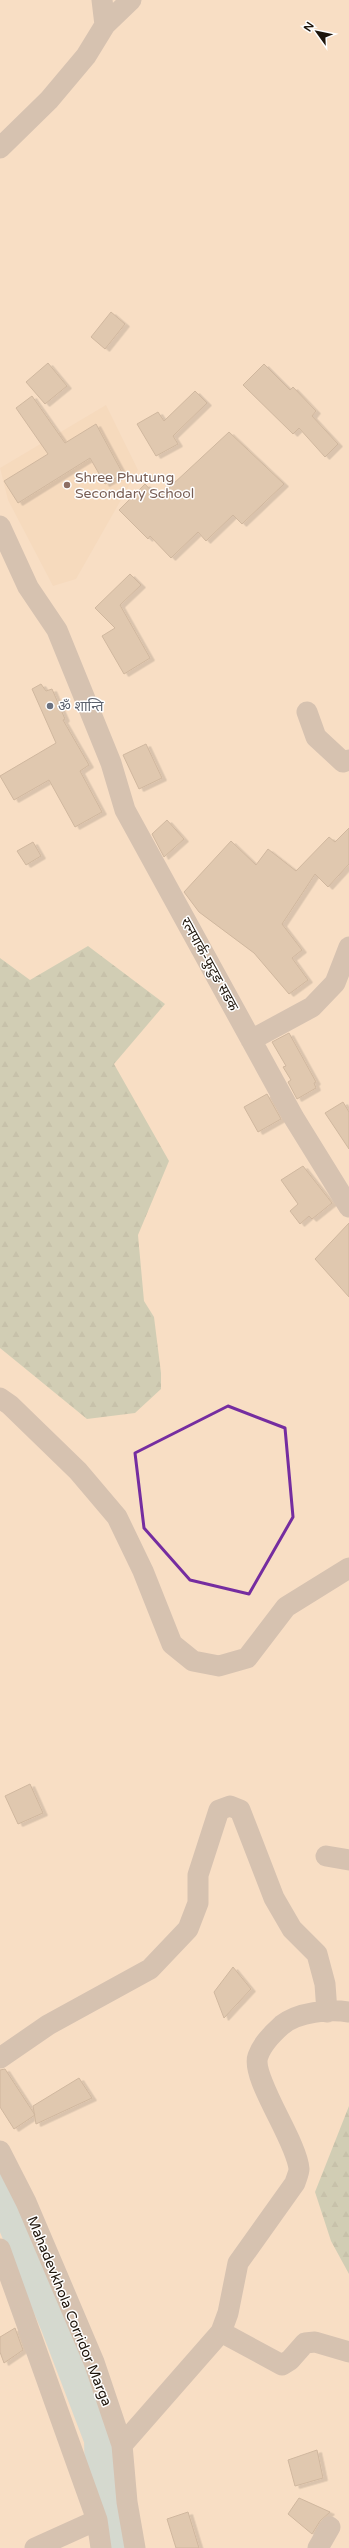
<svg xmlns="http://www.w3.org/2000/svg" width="349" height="2548" font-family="'Varela Round','Noto Sans Devanagari',sans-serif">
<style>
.built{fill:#f4d4b4}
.forest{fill:url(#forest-firs)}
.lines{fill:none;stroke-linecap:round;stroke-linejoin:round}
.river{stroke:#acd2dc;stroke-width:36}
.building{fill:#c4ad95;stroke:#9f8870;filter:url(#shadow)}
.minor{stroke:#ad9f98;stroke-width:21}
.marked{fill:none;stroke:#752da0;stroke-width:3;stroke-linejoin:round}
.education-dot{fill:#8d6e63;stroke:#fff;stroke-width:1.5}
.worship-dot{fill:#6b7280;stroke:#fff;stroke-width:1.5}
.labels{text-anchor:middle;stroke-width:3;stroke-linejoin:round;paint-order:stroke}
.education-label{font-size:14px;fill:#785e54;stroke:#fff;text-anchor:start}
.worship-label{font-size:14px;fill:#5b616d;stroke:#fff;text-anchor:start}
.street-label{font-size:14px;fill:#1e150b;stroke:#fff}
</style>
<defs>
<pattern id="forest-firs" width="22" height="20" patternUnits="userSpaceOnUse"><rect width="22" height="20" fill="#a3b9a1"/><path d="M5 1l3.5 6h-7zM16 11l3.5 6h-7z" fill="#8c9e89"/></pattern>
<filter id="shadow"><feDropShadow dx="4.5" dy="2.5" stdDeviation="0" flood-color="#0004"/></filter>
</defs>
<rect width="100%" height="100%" fill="#f8dec4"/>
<path class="built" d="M106,405L138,470L76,579L53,586L8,500L0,468Z"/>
<path class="forest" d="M88,946L165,1004L114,1064L169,1161L138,1235L144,1301L154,1317L161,1373V1389L135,1413L87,1419L0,1348V958L30,980Z
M349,2106V2274L331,2241L315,2192Z"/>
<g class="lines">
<path class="river" d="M0,2186L59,2326L102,2439L103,2482L117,2548"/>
</g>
<path class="building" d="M111,312L125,324L105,349L91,337Z
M48,363L67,386L45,404L26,382Z
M264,364L290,390L293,387L316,411L312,416L338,444L325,457L299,428L293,434L243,385Z
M195,391L207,403L173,436L178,444L156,456L137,424L158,412L164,421Z
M32,396L65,443L96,424L123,474L105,484L90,458L18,503L4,481L48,454L16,408Z
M229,432L284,484L242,524L233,515L206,541L198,532L171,558L150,536L148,539L119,510L145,484L158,498Z
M130,574L141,585L120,605L150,658L124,674L102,636L115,628L95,608Z
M41,684L46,691L52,689L65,719L63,720L89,765L80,771L102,812L75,827L49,780L14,800L0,776L56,743L32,689Z
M146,744L162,778L139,789L123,755Z
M167,820L184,839L164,857L152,834Z
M349,828V864L328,887L315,874L282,924L302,950L292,958L308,980L289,994L254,953L199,912L184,892L231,841L256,865L268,849L296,871L329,837L335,842Z
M33,842L41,856L26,865L17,851Z
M289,1033L316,1082L314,1083L316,1088L297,1099L288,1082L291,1080L283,1067L286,1066L272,1042Z
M267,1094L281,1119L258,1132L244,1107Z
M343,1102L349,1112V1149L325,1113Z
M303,1166L332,1203L312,1219L309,1216L300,1224L290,1211L298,1204L281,1180Z
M349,1223V1297L315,1259Z
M30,1784L43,1813L18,1824L5,1796Z
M233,1967L251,1989L224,2018L214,1992Z
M5,2069L35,2115L14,2129L0,2107V2070Z
M79,2078L92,2098L36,2124L33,2106Z
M15,2328L23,2350L4,2363L0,2352V2337Z
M317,2450L323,2478L295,2486L288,2460Z
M299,2498L330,2512L320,2521L312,2534L288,2514Z
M188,2512L199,2548H176L167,2519Z"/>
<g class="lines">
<path class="minor" d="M105,25L131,0
M0,148L49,100L86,56L105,25L102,0
M0,526L28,587L57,630L111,763L125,810L294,1118L349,1207
M307,712L316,737L343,762L349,760
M251,1040L312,1007L335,983L349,947
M0,1398L10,1405L78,1471L117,1517L143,1571L172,1644L193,1661L219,1666L247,1658L286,1607L349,1568
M326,1856L349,1860
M0,2058L48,2025L150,1969L188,1929L198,1903V1875L219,1810L230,1806L240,1810L274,1898L292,1929L317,1954L325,1984L327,2012
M0,2151L26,2202L94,2362L122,2445L127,2502L135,2548
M0,2249L97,2520L101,2548
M221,2332L282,2365L290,2360L305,2343L315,2342L349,2352
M122,2445L221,2332L228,2313L238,2263L295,2183C296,2179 299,2173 299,2169C297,2141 250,2077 258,2056C262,2044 273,2033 282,2025C298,2012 329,2009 349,2012
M35,2548L97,2520
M318,2548L330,2527"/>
</g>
<path d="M0 0H349V2548H0ZM228,1406L285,1428L293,1517L249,1594L190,1580L144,1528L135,1453Z" fill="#f8dec4" fill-opacity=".55" fill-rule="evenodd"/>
<path class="marked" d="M228,1406L285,1428L293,1517L249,1594L190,1580L144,1528L135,1453Z"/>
<circle class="education-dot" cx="67" cy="485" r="4"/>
<circle class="worship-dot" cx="50" cy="706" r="4"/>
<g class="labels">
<g class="education-label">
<text x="75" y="482">Shree Phutung<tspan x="75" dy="16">Secondary School</tspan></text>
</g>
<g class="worship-label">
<text x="58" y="711">ॐ शान्ति</text>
</g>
<g class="street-label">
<text transform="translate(210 964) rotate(61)" y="5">रत्नपार्क-फुटुङ सडक</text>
<text transform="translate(70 2311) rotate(68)" y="5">Mahadevkhola Corridor Marga</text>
</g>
</g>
<g transform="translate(317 32) rotate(303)" stroke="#ffffff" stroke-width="3" paint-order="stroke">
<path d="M0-3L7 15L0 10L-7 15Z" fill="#1e150b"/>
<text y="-6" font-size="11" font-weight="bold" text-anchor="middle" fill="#1e150b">N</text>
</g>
</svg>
